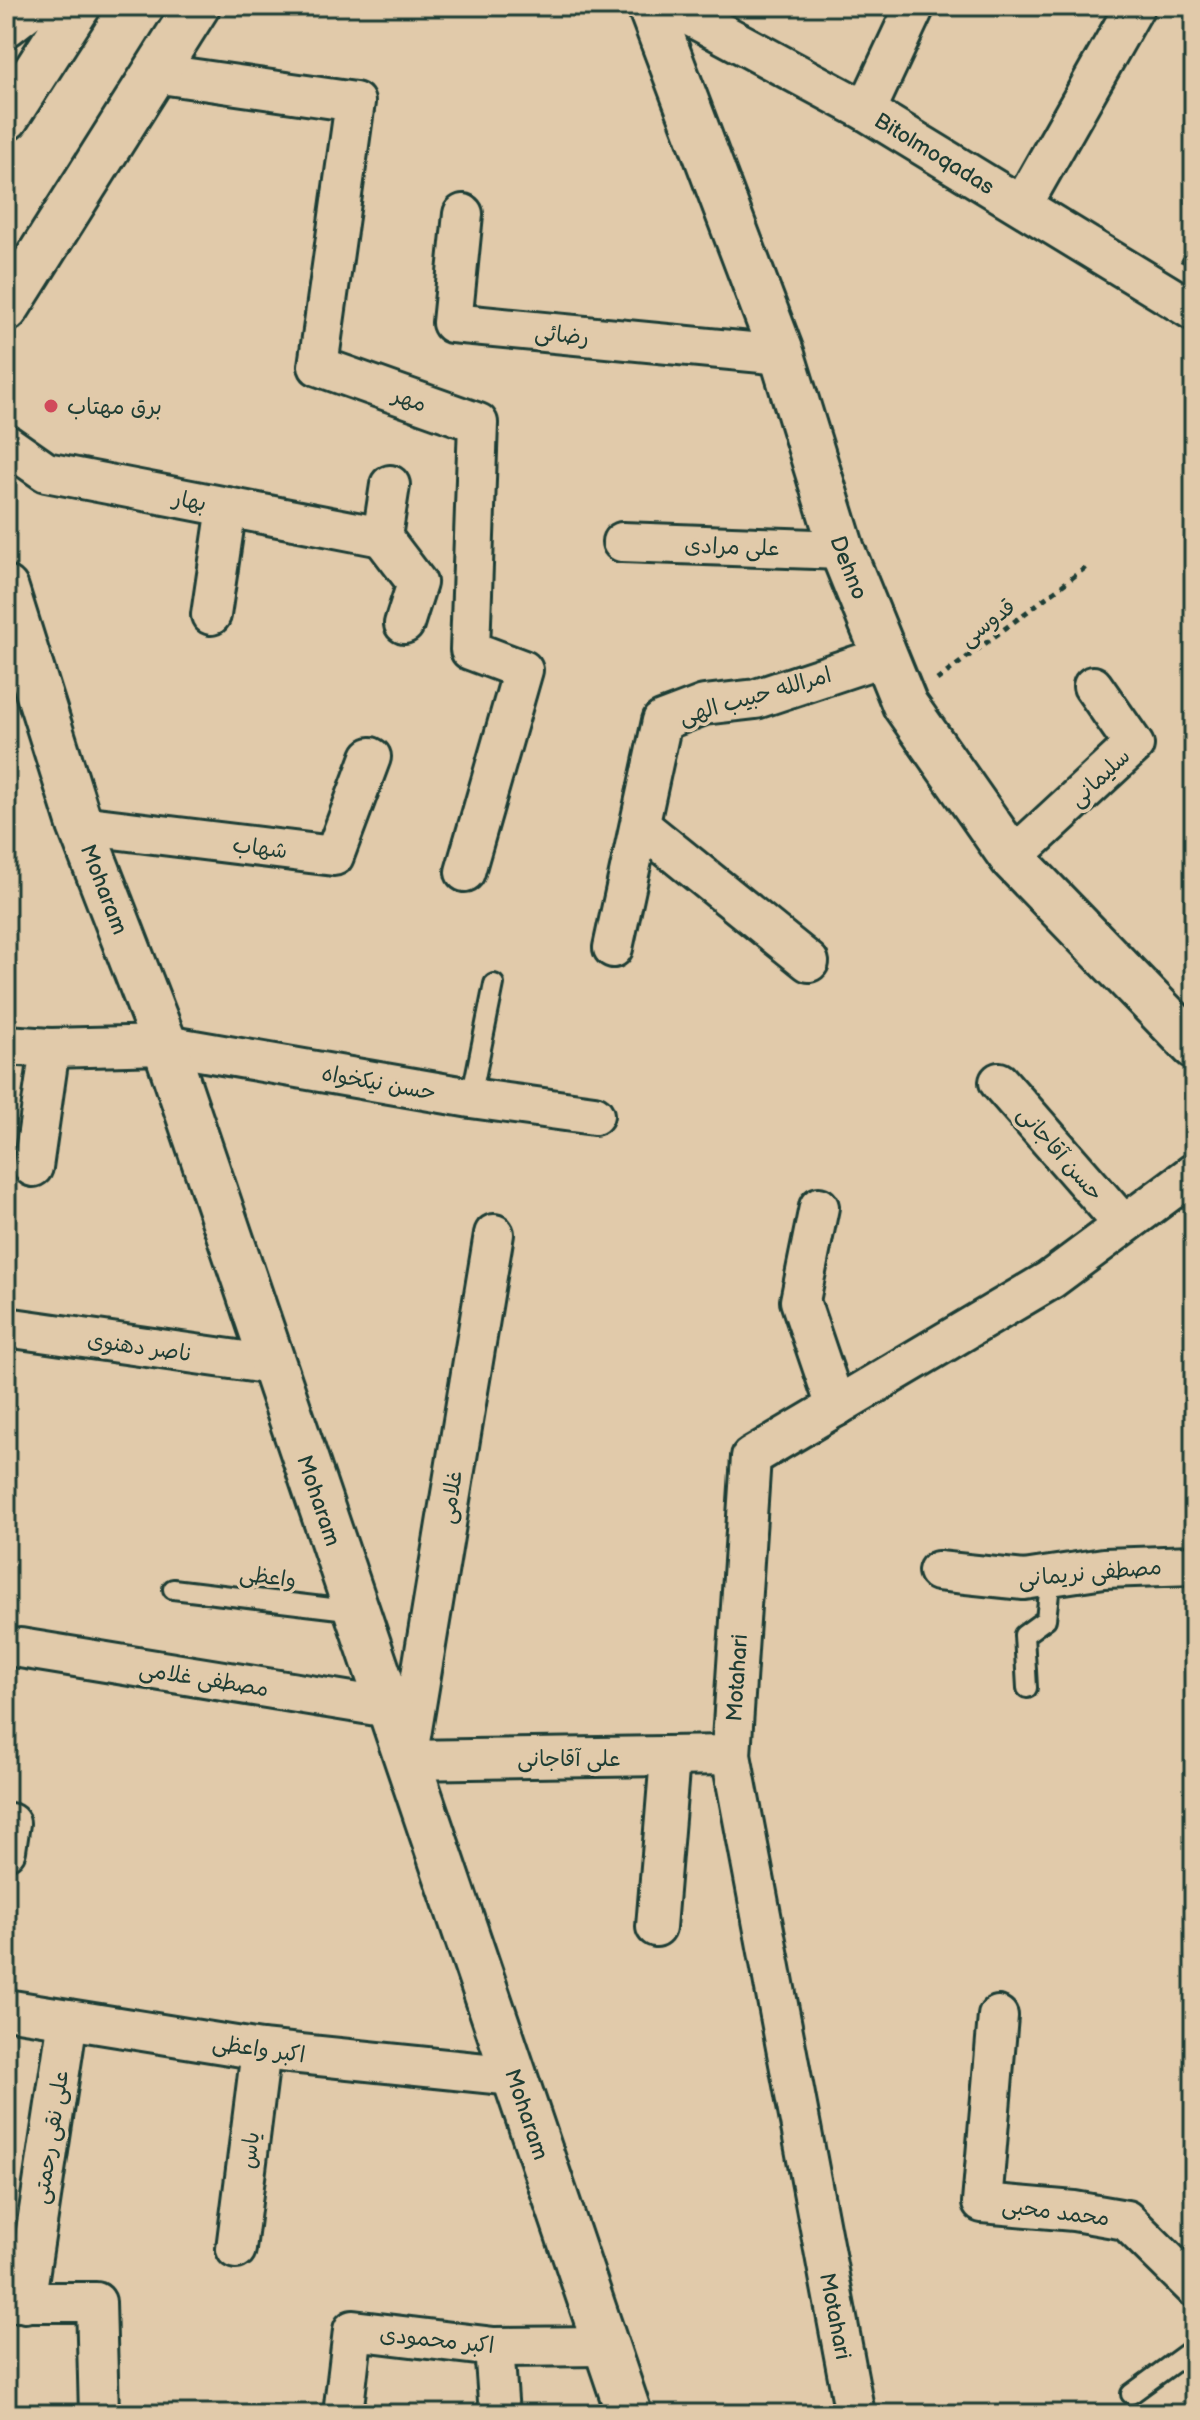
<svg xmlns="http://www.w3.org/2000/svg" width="1200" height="2420" font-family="'Balsamiq Sans','Playpen Sans Arabic',sans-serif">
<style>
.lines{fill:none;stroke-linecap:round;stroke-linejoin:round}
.service-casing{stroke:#1f3d34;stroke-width:24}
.minor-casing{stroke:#1f3d34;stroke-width:44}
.tertiary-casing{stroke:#1f3d34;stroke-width:50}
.trunk-casing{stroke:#1f3d34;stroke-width:50}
.path{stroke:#1f3d34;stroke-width:5;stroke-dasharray:6 6;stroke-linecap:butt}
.service{stroke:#e1caaa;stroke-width:18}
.minor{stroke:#e1caaa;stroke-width:38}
.tertiary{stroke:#e1caaa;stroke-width:44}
.trunk{stroke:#e1caaa;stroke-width:44}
.poi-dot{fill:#d1495b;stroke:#e1caaa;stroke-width:3}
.labels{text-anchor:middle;stroke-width:7;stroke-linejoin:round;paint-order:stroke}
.street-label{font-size:22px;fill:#1f3d34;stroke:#e1caaa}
.poi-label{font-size:22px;fill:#1f3d34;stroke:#e1caaa;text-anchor:start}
</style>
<rect width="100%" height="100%" fill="#e1caaa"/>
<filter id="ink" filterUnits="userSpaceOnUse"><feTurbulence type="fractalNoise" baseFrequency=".0125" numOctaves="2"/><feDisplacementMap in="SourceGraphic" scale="16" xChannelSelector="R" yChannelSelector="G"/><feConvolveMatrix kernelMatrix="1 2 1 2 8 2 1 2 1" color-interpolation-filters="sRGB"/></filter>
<g filter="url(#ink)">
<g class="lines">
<g class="service-casing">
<path id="service" d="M471,1098L494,984
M173,1589L356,1611
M1027,1688L1024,1635L1046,1619L1051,1576
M1131,2394L1194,2348"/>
</g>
<g class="minor-casing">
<g id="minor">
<path id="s1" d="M671,6L866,111L1194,311"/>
<path d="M154,73L355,102L318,366L478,423L470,650L523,670L465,872"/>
<path d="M866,111L915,6"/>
<path d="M1023,204L1135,6"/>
<path d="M463,214L452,323L782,355"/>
<path d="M6,444L46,472L382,537"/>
<path d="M390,485L382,537L417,583L404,624"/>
<path d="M622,542L842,550"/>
<path d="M211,615L227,507"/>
<path d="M80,825L334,856L371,757"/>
<path d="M642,827L809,962"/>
<path d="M1012,858L1134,745L1093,686"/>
<path d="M613,948L662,721L704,705L756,699L885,656"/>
<path d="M6,1045L50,1048L165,1045L471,1098L594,1115"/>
<path d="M999,1082L1123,1224"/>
<path d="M33,1167L50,1048"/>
<path d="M819,1207L800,1301L836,1407"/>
<path d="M494,1234L407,1760L731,1755"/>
<path d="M6,1327L273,1365"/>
<path d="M938,1571L1024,1580L1104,1568L1194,1565"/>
<path d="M20,1648L389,1708"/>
<path d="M6,1850L10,1823"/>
<path d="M656,1927L670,1758"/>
<path d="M6,2009L261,2050L514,2076"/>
<path d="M998,2016L982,2203L1074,2211L1126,2220L1194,2287"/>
<path d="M236,2249L261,2050"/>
<path d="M6,2302H96L99,2414"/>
<path d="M25,2303L68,2019"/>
<path d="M494,2347L499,2414"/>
<path d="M343,2414L353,2330L494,2347L606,2346"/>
<path id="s2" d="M855,2414L731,1755L751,1457L1050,1280L1194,1173"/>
</g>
</g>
<g class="tertiary-casing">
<g id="tertiary">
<path id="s3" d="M650,6L782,355L842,550L905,705L1012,858L1194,1046"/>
<path id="s4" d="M6,589L80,825L165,1045L629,2414"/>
</g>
</g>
<g class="trunk-casing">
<path id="trunk" d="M6,24L29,6
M6,118L78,6
M6,309L197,6"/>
</g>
<path class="path" d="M1182,263L1194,239
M937,680L1089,565"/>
<use href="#service" class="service"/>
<use href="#minor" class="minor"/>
<use href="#tertiary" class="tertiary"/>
<use href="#trunk" class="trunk"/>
</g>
</g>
<circle class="poi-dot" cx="51" cy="406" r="8"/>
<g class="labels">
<g class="street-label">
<text dy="8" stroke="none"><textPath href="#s1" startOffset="302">Bitolmoqadas</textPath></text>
<text transform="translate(562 334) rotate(6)" y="8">رضائی</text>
<text transform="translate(410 399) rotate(19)" y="8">مهر</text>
<text transform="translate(190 500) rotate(11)" y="8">بهار</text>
<text transform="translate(732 546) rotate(2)" y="8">علی مرادی</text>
<text dy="8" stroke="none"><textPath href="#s3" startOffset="596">Dehno</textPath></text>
<text transform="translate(987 622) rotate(-37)" y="8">قدوسی</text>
<text transform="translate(755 695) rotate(-16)" y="8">امرالله حبیب الهی</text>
<text transform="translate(1099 777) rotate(-43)" y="8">سلیمانی</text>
<text transform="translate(260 847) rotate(7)" y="8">شهاب</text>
<text dy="8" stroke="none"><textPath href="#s4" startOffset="316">Moharam</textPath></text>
<text transform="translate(379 1082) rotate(10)" y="8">حسن نیکخواه</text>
<text transform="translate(1061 1153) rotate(49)" y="8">حسن آقاجانی</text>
<text transform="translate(140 1346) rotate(8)" y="8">ناصر دهنوی</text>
<text transform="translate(450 1497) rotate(-81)" y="8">غلامی</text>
<text dy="8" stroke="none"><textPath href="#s4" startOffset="964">Moharam</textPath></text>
<text transform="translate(1090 1572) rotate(-5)" y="8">مصطفی نریمانی</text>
<text transform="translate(268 1576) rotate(7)" y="8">واعظی</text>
<text transform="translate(204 1678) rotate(9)" y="8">مصطفی غلامی</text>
<text dy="8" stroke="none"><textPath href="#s2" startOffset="748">Motahari</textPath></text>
<text x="569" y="1766">علی آقاجانی</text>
<text transform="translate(259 2048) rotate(8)" y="8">اکبر واعظی</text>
<text dy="8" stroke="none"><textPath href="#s4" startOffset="1612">Moharam</textPath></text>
<text transform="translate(50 2137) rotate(-81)" y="8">علی نقی رحمتی</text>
<text transform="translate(249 2150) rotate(-83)" y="8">یاس</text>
<text transform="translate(1056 2211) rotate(7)" y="8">محمد محبی</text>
<text transform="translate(836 2316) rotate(79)" y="8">Motahari</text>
<text transform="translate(437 2339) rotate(6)" y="8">اکبر محمودی</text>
</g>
<g class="poi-label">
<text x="67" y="414">برق مهتاب</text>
</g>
</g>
<rect width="1200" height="2420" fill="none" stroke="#e1caaa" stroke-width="32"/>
<rect x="16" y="16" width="1168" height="2388" fill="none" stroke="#1f3d34" stroke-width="3" filter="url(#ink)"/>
</svg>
